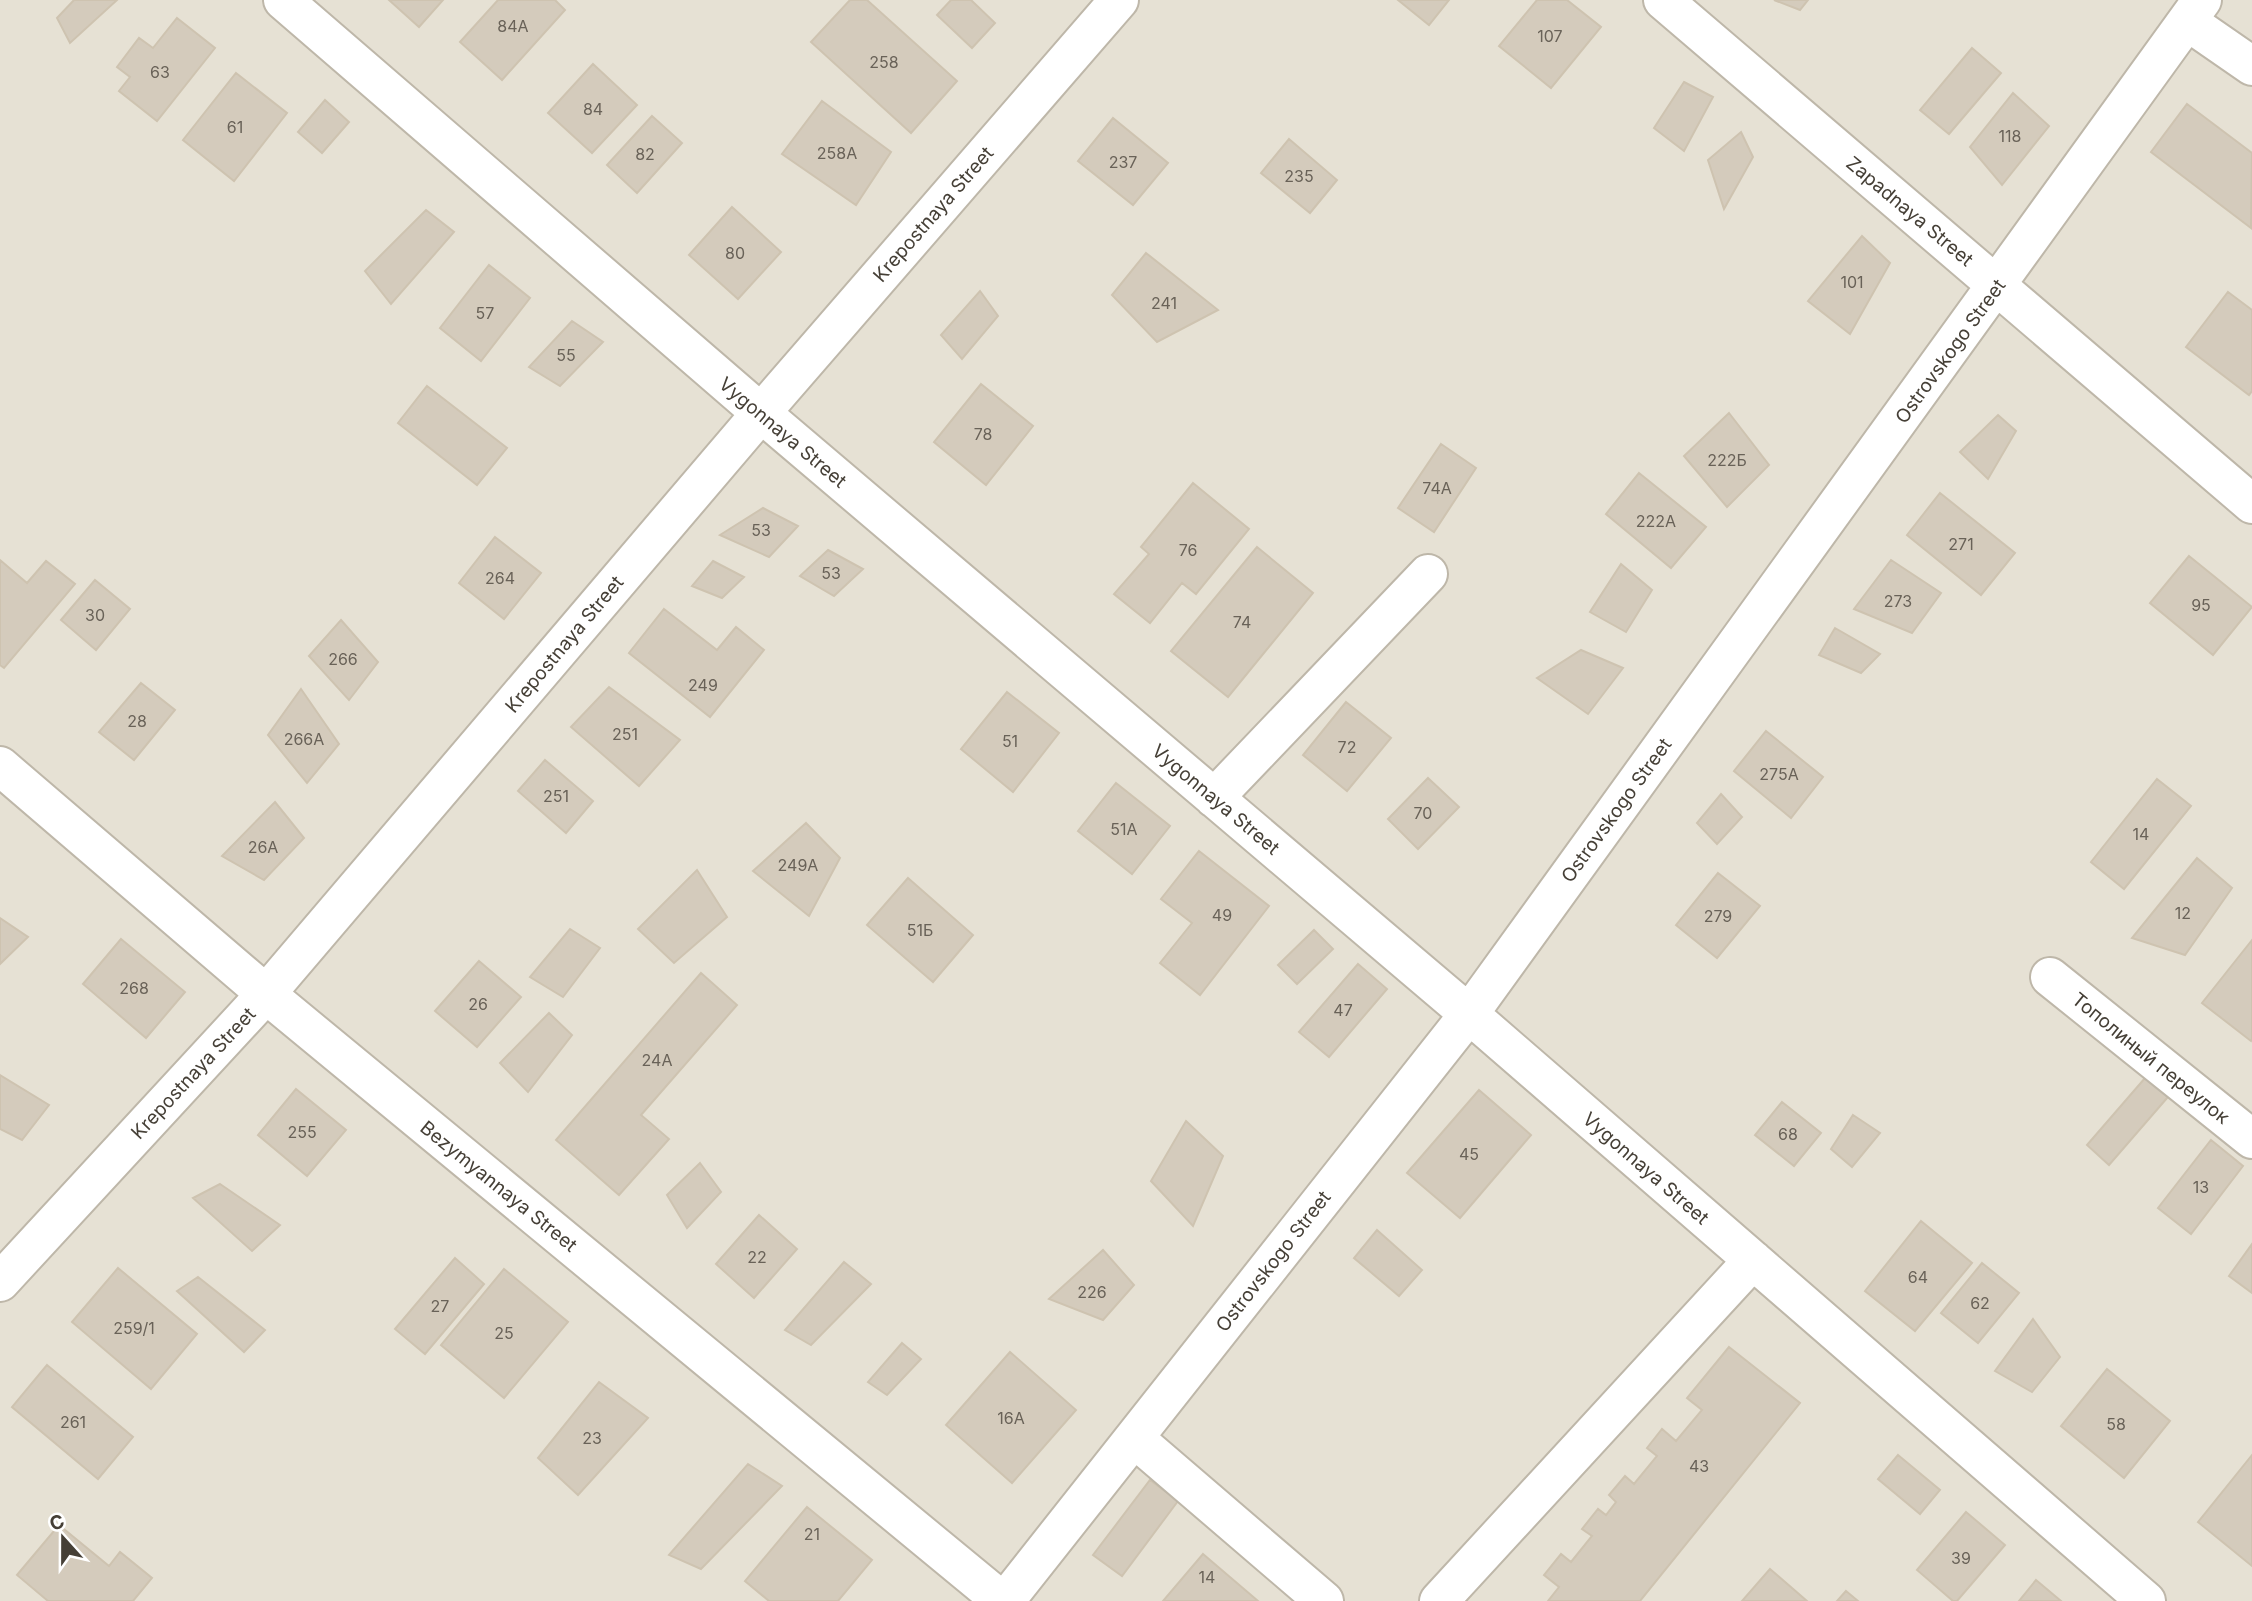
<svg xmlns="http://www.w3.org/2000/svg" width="2252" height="1601" font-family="Inter,sans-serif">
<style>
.residential{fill:#e6e1d4}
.building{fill:#d4cbbc;stroke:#cec3b0;stroke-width:2}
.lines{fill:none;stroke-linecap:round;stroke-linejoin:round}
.minor-casing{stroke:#beb7a9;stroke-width:42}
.minor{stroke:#fff;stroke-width:38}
.labels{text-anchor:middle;stroke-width:5;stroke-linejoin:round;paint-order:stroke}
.number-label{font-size:16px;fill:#696258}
.street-label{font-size:19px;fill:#453f36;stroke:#fff}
</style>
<rect width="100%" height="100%" fill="#f2efe6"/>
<path class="residential" d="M0,0H2252V1601H0Z"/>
<path class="building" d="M74,0H117L70,43L57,18Z
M389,0H443L419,27Z
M498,0H555L565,10L502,80L460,42Z
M850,0H867L957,81L911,133L811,42Z
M951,0H971L995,23L972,48L937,15Z
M1398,0H1449L1429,25Z
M1537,0H1567L1601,27L1551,88L1499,46Z
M1774,0H1808L1800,10Z
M177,18L215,48L157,121L119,91L130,77L117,67L139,38L153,48Z
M1972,48L2001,73L1949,134L1920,110Z
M593,64L637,105L592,153L548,113Z
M236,73L287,113L234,181L183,140Z
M1684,82L1713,97L1684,151L1654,128Z
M2013,93L2049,126L2002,185L1970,147Z
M325,100L349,122L322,153L298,132Z
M822,101L891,152L856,205L782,154Z
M2187,104L2252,153L2251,228L2151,152Z
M652,116L682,143L637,193L607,165Z
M1113,118L1168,163L1133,205L1078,161Z
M1741,132L1753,157L1724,209L1708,160Z
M1289,139L1337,180L1310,213L1261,173Z
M732,207L781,252L738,299L689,255Z
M426,210L454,232L391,304L365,271Z
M1862,236L1890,263L1850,334L1808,301Z
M1146,253L1218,310L1157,342L1112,295Z
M489,265L530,298L481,361L440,328Z
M980,291L998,316L962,359L941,335Z
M2228,292L2252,310V391L2249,395L2186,347Z
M572,321L603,342L560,386L529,367Z
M981,384L1033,426L986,485L934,442Z
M427,386L507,448L477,485L398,423Z
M1729,413L1769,465L1727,507L1684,456Z
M1998,415L2016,431L1988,479L1960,452Z
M1441,444L1476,468L1434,532L1398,508Z
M1639,473L1706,527L1671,568L1606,514Z
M1193,483L1249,529L1196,594L1182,583L1150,623L1114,594L1149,554L1141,547Z
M1940,493L2015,553L1981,595L1907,535Z
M763,508L798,526L769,557L720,535Z
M495,537L541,573L504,619L459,583Z
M1257,547L1313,593L1228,697L1171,651Z
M828,550L863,569L834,596L800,576Z
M2189,556L2252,607L2213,655L2150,603Z
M0,560L27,583L46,561L75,584L4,668L0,665Z
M1891,560L1941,593L1912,633L1854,609Z
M713,561L744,577L722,598L692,586Z
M1621,564L1652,590L1626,632L1590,612Z
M95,580L130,609L96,650L61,620Z
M664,609L717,650L736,627L764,650L710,717L629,653Z
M341,620L378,662L349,700L309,656Z
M1835,628L1880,654L1861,673L1819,655Z
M1581,650L1623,668L1588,714L1537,678Z
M141,683L175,710L134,760L99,732Z
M609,687L680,740L639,786L571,727Z
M301,689L339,744L307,783L268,735Z
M1007,692L1059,733L1013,792L961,749Z
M1346,702L1391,738L1347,791L1303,755Z
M1766,731L1823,777L1791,818L1734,771Z
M545,760L593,801L566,833L518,791Z
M1428,778L1459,807L1418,849L1388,819Z
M2157,779L2191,806L2124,889L2091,862Z
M1116,783L1170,826L1132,874L1078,831Z
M1721,794L1742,817L1717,844L1697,823Z
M275,802L304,838L264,880L222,856Z
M806,823L840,858L809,916L753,871Z
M1199,851L1269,906L1200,995L1160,963L1192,923L1161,899Z
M2197,858L2232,888L2185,955L2132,938Z
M697,870L727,917L674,963L638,929Z
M1718,873L1760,906L1717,958L1676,925Z
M908,878L973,935L933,982L867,925Z
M0,918L28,937L0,964Z
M570,929L600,948L563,997L530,977Z
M1314,930L1333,949L1297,984L1278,965Z
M121,939L185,992L146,1038L83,984Z
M2252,940V1039L2251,1041L2202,1003Z
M479,961L521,997L477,1047L435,1011Z
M1358,964L1387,989L1329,1057L1299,1032Z
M701,973L737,1005L641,1115L669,1139L619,1195L556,1140Z
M549,1013L572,1035L528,1092L500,1063Z
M2152,1070L2174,1090L2109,1165L2087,1145Z
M0,1075L49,1105L22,1140L0,1129Z
M296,1089L346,1130L307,1176L258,1135Z
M1479,1090L1531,1135L1460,1218L1407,1173Z
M1782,1102L1821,1133L1794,1166L1755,1135Z
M1853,1115L1880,1133L1852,1167L1831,1149Z
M1186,1121L1223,1156L1193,1226L1151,1181Z
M2211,1140L2243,1166L2191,1234L2158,1208Z
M700,1163L721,1192L687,1228L667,1195Z
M220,1184L280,1225L252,1251L193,1198Z
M759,1215L797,1249L754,1298L716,1264Z
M1921,1221L1972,1263L1915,1331L1865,1291Z
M1377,1230L1422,1270L1399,1296L1354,1258Z
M2252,1244V1293L2229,1276Z
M1103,1250L1134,1285L1103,1320L1049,1299Z
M455,1258L484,1284L425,1354L395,1329Z
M844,1262L871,1284L811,1345L785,1330Z
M1982,1263L2019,1293L1978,1343L1941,1313Z
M118,1268L197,1334L151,1389L72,1322Z
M504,1269L568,1322L504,1398L441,1345Z
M198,1277L265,1330L244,1352L177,1291Z
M2033,1319L2060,1357L2032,1392L1995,1371Z
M902,1343L921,1359L887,1395L868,1382Z
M1729,1347L1800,1403L1640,1601H1548L1559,1587L1544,1575L1561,1554L1571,1562L1592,1536L1582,1529L1598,1509L1606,1515L1616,1502L1609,1495L1625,1476L1634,1484L1657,1456L1647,1448L1662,1429L1676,1441L1702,1410L1687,1398Z
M1010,1352L1076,1410L1012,1483L946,1425Z
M47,1365L133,1437L98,1479L12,1407Z
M2107,1369L2170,1421L2124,1478L2061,1426Z
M599,1382L648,1418L578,1495L538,1458Z
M1898,1455L1940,1490L1920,1514L1878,1479Z
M2252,1455V1566L2198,1522Z
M748,1464L782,1486L701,1569L669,1555Z
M1150,1480L1178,1501L1122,1576L1093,1555Z
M807,1507L872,1560L838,1601H769L745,1581Z
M1966,1512L2005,1545L1957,1601H1953L1917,1570Z
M59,1525L109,1566L120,1552L152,1578L133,1601H48L17,1575Z
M1203,1554L1258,1601H1163Z
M1770,1569L1807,1601H1742Z
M2036,1580L2061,1601H2019Z
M1846,1591L1858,1601H1837Z"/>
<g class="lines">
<g class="minor-casing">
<path id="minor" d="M283,0L761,413L1469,1014L2146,1601
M1663,0L2252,504
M2187,21L2252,66
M0,766L266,994L1002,1601
M1214,798L1428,574
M2050,977L2252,1139
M0,1282L266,994L761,413L1119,0
M1134,1438L1324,1601
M1005,1601L1469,1014L2202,0
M1439,1601L1753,1260"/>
</g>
<use href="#minor" class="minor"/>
</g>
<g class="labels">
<g class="number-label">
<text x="513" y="32">84А</text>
<text x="1550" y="42">107</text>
<text x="884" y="68">258</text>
<text x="160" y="78">63</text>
<text x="593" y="115">84</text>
<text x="235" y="133">61</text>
<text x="2010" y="142">118</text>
<text x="837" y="159">258А</text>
<text x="645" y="160">82</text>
<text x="1123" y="168">237</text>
<text x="1299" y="182">235</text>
<text x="735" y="259">80</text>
<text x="1852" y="288">101</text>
<text x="1164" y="309">241</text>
<text x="485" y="319">57</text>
<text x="566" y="361">55</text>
<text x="983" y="440">78</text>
<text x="1727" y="466">222Б</text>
<text x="1437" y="494">74А</text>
<text x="1656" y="527">222А</text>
<text x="761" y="536">53</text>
<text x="1961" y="550">271</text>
<text x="1188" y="556">76</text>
<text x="831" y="579">53</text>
<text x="500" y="584">264</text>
<text x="1898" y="607">273</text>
<text x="2201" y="611">95</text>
<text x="95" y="621">30</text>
<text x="1242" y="628">74</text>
<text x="343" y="665">266</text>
<text x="703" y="691">249</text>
<text x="137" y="727">28</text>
<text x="625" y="740">251</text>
<text x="304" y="745">266А</text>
<text x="1010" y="747">51</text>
<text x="1347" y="753">72</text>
<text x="1779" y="780">275А</text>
<text x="556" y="802">251</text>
<text x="1423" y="819">70</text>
<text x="1124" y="835">51А</text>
<text x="2141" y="840">14</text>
<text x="263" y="853">26А</text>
<text x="798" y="871">249А</text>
<text x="2183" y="919">12</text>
<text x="1222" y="921">49</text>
<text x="1718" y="922">279</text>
<text x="920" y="936">51Б</text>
<text x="134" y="994">268</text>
<text x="478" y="1010">26</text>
<text x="1343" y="1016">47</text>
<text x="657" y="1066">24А</text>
<text x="302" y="1138">255</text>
<text x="1788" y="1140">68</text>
<text x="1469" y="1160">45</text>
<text x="2201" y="1193">13</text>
<text x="757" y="1263">22</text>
<text x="1918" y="1283">64</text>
<text x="1092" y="1298">226</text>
<text x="1980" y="1309">62</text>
<text x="440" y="1312">27</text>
<text x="134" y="1334">259/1</text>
<text x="504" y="1339">25</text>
<text x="1011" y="1424">16А</text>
<text x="73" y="1428">261</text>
<text x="2116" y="1430">58</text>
<text x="592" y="1444">23</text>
<text x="1699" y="1472">43</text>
<text x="812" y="1540">21</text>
<text x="1961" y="1564">39</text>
<text x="1207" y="1583">14</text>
</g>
<g class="street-label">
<text transform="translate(1910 211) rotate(40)" y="7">Zapadnaya Street</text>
<text transform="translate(933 214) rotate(-49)" y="7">Krepostnaya Street</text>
<text transform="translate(1950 351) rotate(-54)" y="7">Ostrovskogo Street</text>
<text transform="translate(783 432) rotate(40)" y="7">Vygonnaya Street</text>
<text transform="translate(564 644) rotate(-50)" y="7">Krepostnaya Street</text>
<text transform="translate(1216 799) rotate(40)" y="7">Vygonnaya Street</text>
<text transform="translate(1616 810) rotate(-54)" y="7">Ostrovskogo Street</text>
<text transform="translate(2151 1058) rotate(39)" y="7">Тополиный переулок</text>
<text transform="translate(193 1073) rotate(-47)" y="7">Krepostnaya Street</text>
<text transform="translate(1646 1168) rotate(41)" y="7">Vygonnaya Street</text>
<text transform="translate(499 1186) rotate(39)" y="7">Bezymyannaya Street</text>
<text transform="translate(1273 1261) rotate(-52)" y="7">Ostrovskogo Street</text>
</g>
</g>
<g transform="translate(63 1538) rotate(339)" stroke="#ffffff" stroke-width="5" paint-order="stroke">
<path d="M0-5L12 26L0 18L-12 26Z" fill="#453f36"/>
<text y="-10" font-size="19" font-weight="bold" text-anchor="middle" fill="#453f36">С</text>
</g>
</svg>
